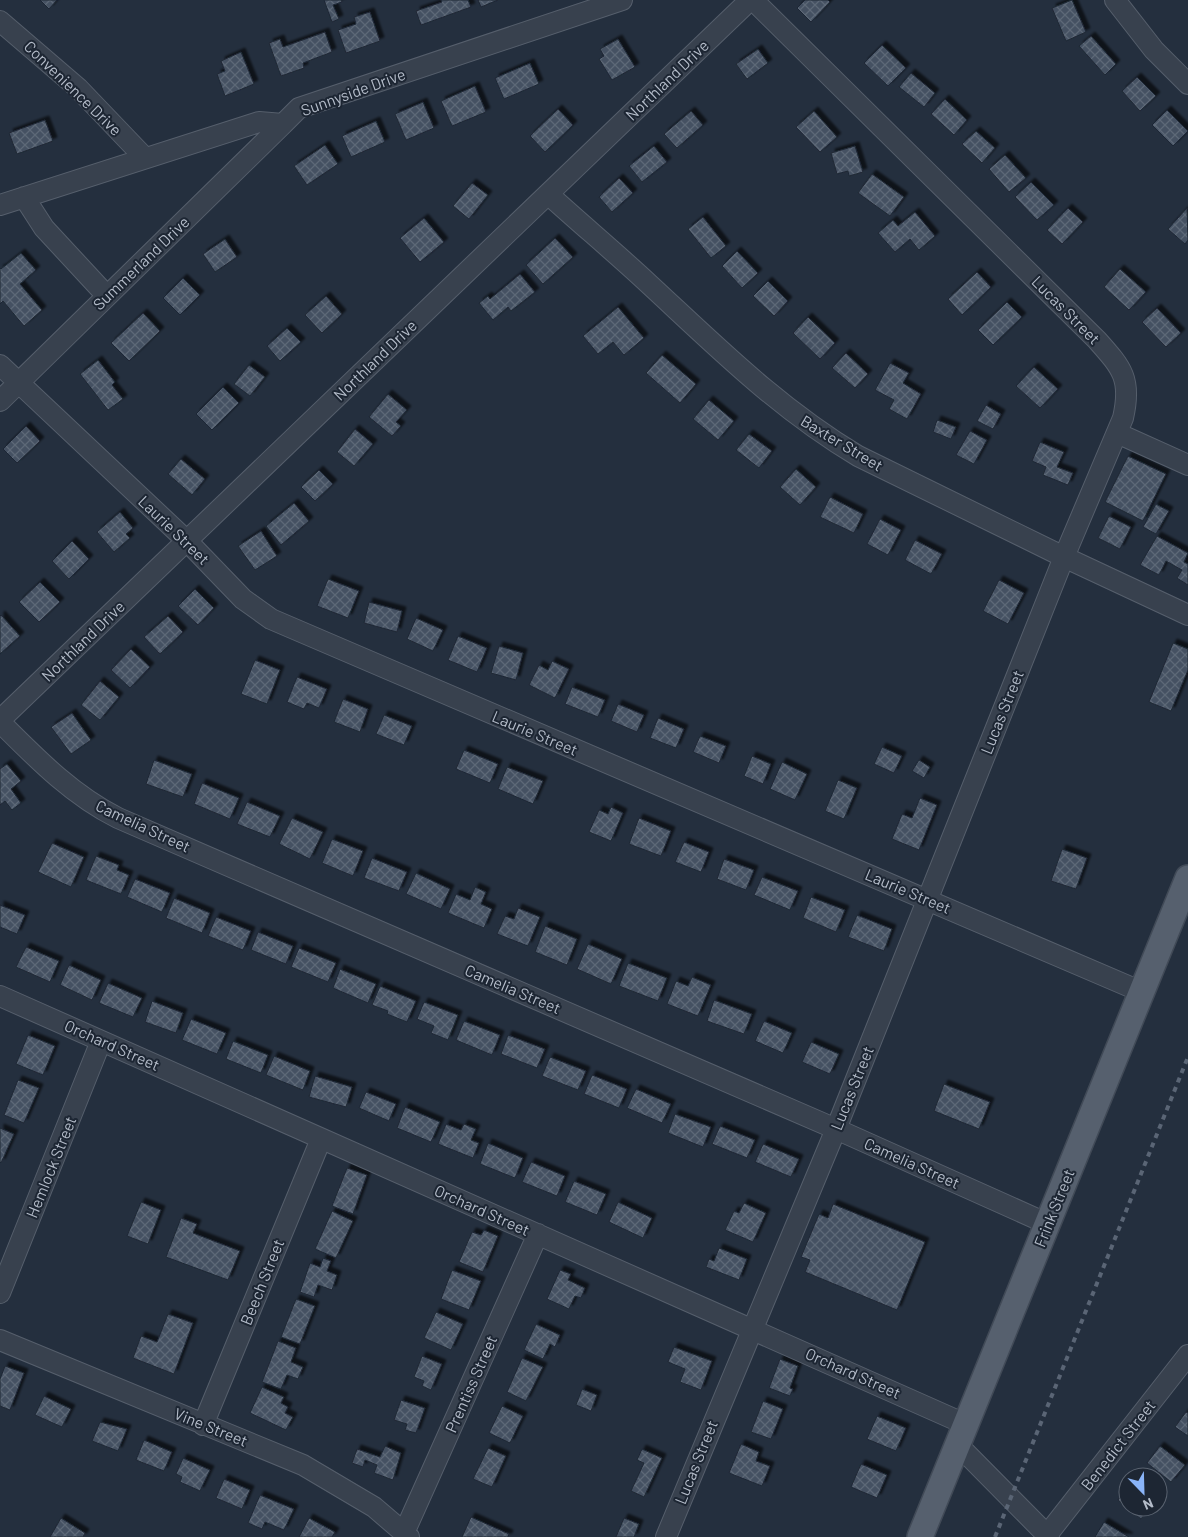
<svg xmlns="http://www.w3.org/2000/svg" width="1188" height="1537" font-family="Barlow,sans-serif">
<style>
.building{fill:url(#building-cross-hatch);stroke:#1f2835;filter:url(#shadow)}
.lines{fill:none;stroke-linecap:round;stroke-linejoin:round}
.minor-casing{stroke:#565f6c;stroke-width:22}
.major-casing{stroke:#414a57;stroke-width:28}
.minor{stroke:#38414e;stroke-width:20}
.major{stroke:#56606e;stroke-width:25}
.rail{stroke:#5a6575;stroke-width:4;stroke-dasharray:5 5;stroke-linecap:butt}
.labels{text-anchor:middle;stroke-width:4;stroke-linejoin:round;paint-order:stroke}
.street-label{font-size:16px;fill:#b4bcc9;stroke:#1d2633}
</style>
<defs>
<pattern id="building-cross-hatch" width="8" height="8" patternUnits="userSpaceOnUse" patternTransform="scale(1.25)"><rect width="8" height="8" fill="#455162"/><path d="M0 0l8 8M0 8l8-8" fill="none" stroke="#5d6877"/></pattern>
<filter id="shadow"><feDropShadow dx="4" dy="-4" stdDeviation="1" flood-color="#0009"/></filter>
</defs>
<rect width="100%" height="100%" fill="#242f3e"/>
<path class="building" d="M40,0H57L49,9Z
M324,0H341L342,2L333,5L339,19L332,22Z
M441,0H468L471,7L421,25L416,11L442,2Z
M478,0H498L481,7Z
M805,0H828L830,2L811,22L797,8Z
M1072,0L1086,32L1066,41L1052,8Z
M370,12L380,41L346,53L338,30L356,24L354,17Z
M325,32L332,52L303,63L304,68L281,76L269,43L280,39L283,47Z
M1091,36L1116,64L1105,75L1079,46Z
M618,39L635,67L612,80L599,59L604,56L600,49Z
M882,45L906,68L888,86L864,63Z
M758,49L768,63L747,79L736,64Z
M241,52L254,84L225,96L217,74L225,71L221,61Z
M530,63L539,84L504,99L495,78Z
M911,73L935,93L924,107L899,87Z
M1137,77L1156,96L1140,111L1122,91Z
M475,86L486,112L452,126L441,101Z
M945,99L967,120L954,135L931,114Z
M423,102L434,128L406,140L395,114Z
M558,109L573,125L545,152L530,136Z
M1167,110L1188,131L1173,146L1152,125Z
M691,111L703,125L677,148L664,134Z
M814,111L837,137L820,152L796,127Z
M45,120L53,141L17,154L9,133Z
M376,121L385,142L351,157L342,136Z
M976,131L995,148L982,163L962,144Z
M325,145L338,164L307,185L294,166Z
M654,146L667,162L642,182L629,166Z
M855,146L863,172L849,176L848,171L837,174L831,153Z
M1005,155L1026,178L1009,192L989,169Z
M872,174L904,197L890,216L858,193Z
M619,178L633,193L612,212L599,197Z
M1031,182L1054,205L1037,220L1015,197Z
M472,183L488,195L469,219L453,206Z
M1068,208L1083,222L1062,244L1047,230Z
M1187,208L1188,240L1185,244L1168,229Z
M915,212L935,236L919,250L910,239L895,252L878,233L893,220L898,226Z
M703,217L726,246L711,258L688,229Z
M424,218L444,242L420,262L400,238Z
M555,238L573,257L543,284L526,265Z
M225,239L237,257L215,272L203,254Z
M737,251L758,273L742,288L722,266Z
M21,253L36,270L20,284L42,310L24,326L3,301L0,304V268L1,269Z
M1120,269L1146,292L1129,310L1104,287Z
M977,272L991,287L962,315L948,299Z
M520,274L535,292L511,311L508,307L493,320L479,303L488,296L490,299Z
M183,278L200,295L180,315L163,298Z
M768,281L788,301L774,316L753,296Z
M326,296L342,314L322,333L305,315Z
M1007,302L1022,317L993,345L978,330Z
M618,307L644,338L624,355L613,342L598,354L583,336Z
M1157,308L1181,333L1166,347L1142,322Z
M143,313L160,331L129,361L111,343Z
M808,317L835,343L820,359L793,333Z
M287,328L301,342L280,361L267,346Z
M846,353L868,374L855,388L832,368Z
M662,355L696,384L680,403L646,373Z
M98,360L115,382L112,385L123,399L108,410L80,374Z
M890,363L909,373L903,383L921,394L907,419L889,409L894,400L875,390Z
M249,365L265,377L250,396L234,384Z
M1034,367L1058,389L1040,408L1016,386Z
M223,387L239,403L212,430L196,414Z
M388,394L407,410L396,422L401,426L392,436L369,417Z
M709,400L734,421L718,440L693,419Z
M986,405L1001,414L993,429L977,421Z
M937,420L956,427L951,439L933,432Z
M26,426L40,441L17,463L3,449Z
M355,429L373,444L354,466L337,452Z
M970,431L987,440L974,464L956,455Z
M749,434L772,451L759,468L736,450Z
M1040,442L1064,452L1057,467L1073,473L1068,485L1043,475L1046,467L1032,461Z
M1128,456L1166,474L1143,521L1105,502Z
M181,459L205,479L192,495L168,474Z
M796,469L816,487L800,505L780,487Z
M319,470L333,484L315,501L301,487Z
M830,497L863,514L854,533L820,517Z
M294,503L309,521L281,545L266,526Z
M1156,504L1169,511L1156,534L1143,527Z
M120,512L133,528L126,534L130,538L114,552L97,532Z
M1109,516L1131,527L1120,549L1098,538Z
M880,519L901,530L888,555L867,544Z
M261,531L277,556L255,570L238,546Z
M1157,536L1188,553L1184,562L1188,564V585L1177,578L1182,570L1166,561L1159,575L1140,565Z
M915,540L942,554L931,574L905,560Z
M72,541L89,559L69,579L52,561Z
M328,579L359,591L348,618L317,606Z
M999,580L1024,593L1008,624L983,611Z
M40,582L60,602L39,622L19,602Z
M195,589L214,608L198,625L178,606Z
M369,602L402,611L397,632L364,623Z
M1,615L20,636L0,654V616Z
M168,616L183,632L160,654L144,637Z
M416,618L443,630L433,651L407,639Z
M458,636L487,648L477,672L448,660Z
M1173,643L1188,649V670L1171,711L1149,702Z
M499,646L523,653L516,680L491,673Z
M131,649L150,667L130,688L111,670Z
M255,660L280,670L267,704L241,694Z
M552,661L569,669L555,698L529,685L539,665L548,670Z
M297,677L327,689L319,708L307,703L304,709L287,702Z
M100,681L119,697L100,720L81,705Z
M572,687L605,700L598,717L565,704Z
M343,699L368,709L360,732L334,722Z
M618,704L644,715L637,732L611,721Z
M72,713L91,740L71,754L51,727Z
M384,715L412,726L404,745L376,734Z
M658,718L684,729L676,748L650,738Z
M700,736L726,746L719,763L693,752Z
M882,747L902,756L894,773L874,764Z
M464,750L498,764L490,783L456,769Z
M752,756L771,764L763,784L744,776Z
M154,760L192,774L183,797L146,784Z
M919,760L930,767L924,778L912,771Z
M782,762L807,774L795,800L770,789Z
M7,764L21,781L11,789L21,803L12,810L5,801L0,805V769Z
M507,767L543,781L533,804L498,789Z
M838,780L857,788L844,819L825,811Z
M202,783L239,798L230,819L194,804Z
M920,798L937,805L919,850L892,839L902,814L912,818Z
M247,802L280,816L270,837L237,824Z
M611,807L623,813L611,841L589,832L599,810L608,814Z
M292,818L323,832L310,859L279,844Z
M639,818L671,831L661,856L629,844Z
M332,839L363,851L353,876L322,863Z
M684,842L709,852L701,872L675,862Z
M52,843L84,857L71,887L38,872Z
M1062,849L1087,858L1076,889L1051,881Z
M96,856L119,865L117,870L129,875L121,894L86,880Z
M372,858L407,872L399,891L364,878Z
M724,859L754,870L746,890L717,879Z
M416,873L450,889L441,909L406,894Z
M762,877L798,891L790,910L754,895Z
M135,879L170,893L162,912L127,897Z
M475,887L486,892L481,904L492,909L484,928L448,913L456,894L470,900Z
M811,897L845,910L836,932L803,918Z
M174,898L210,913L202,933L166,918Z
M0,905L25,915L17,934L0,927Z
M518,908L540,917L528,946L497,934L505,916L514,919Z
M857,915L892,929L884,951L848,937Z
M216,917L251,931L243,950L208,936Z
M545,926L577,939L567,965L535,952Z
M258,932L293,946L286,964L251,950Z
M588,944L622,959L611,984L577,969Z
M26,947L59,961L50,982L16,967Z
M299,948L336,963L328,982L291,967Z
M628,963L667,978L658,1001L619,986Z
M69,965L101,980L92,1000L60,985Z
M340,969L376,984L368,1003L333,988Z
M692,977L711,985L698,1016L667,1004L676,981L688,986Z
M108,983L142,998L133,1017L99,1003Z
M380,986L416,1001L407,1022L387,1014L388,1011L372,1005Z
M714,1000L752,1014L744,1034L707,1021Z
M152,1001L183,1013L176,1033L145,1022Z
M424,1002L458,1015L448,1040L431,1033L434,1026L417,1019Z
M191,1019L226,1033L217,1054L182,1040Z
M464,1021L500,1035L492,1055L456,1040Z
M764,1021L792,1033L783,1053L755,1041Z
M28,1035L55,1046L43,1075L16,1064Z
M508,1035L545,1049L537,1068L501,1054Z
M233,1041L268,1055L261,1073L226,1059Z
M811,1042L839,1054L830,1074L802,1062Z
M274,1056L310,1071L303,1090L266,1075Z
M550,1057L586,1071L578,1090L542,1076Z
M592,1075L627,1089L619,1108L584,1094Z
M315,1076L352,1087L346,1107L309,1097Z
M18,1080L39,1088L24,1123L4,1115Z
M944,1084L990,1102L979,1129L934,1111Z
M636,1089L671,1104L662,1123L627,1108Z
M366,1092L396,1104L389,1121L359,1108Z
M405,1107L440,1122L431,1142L397,1128Z
M675,1114L711,1127L703,1147L668,1133Z
M446,1124L461,1130L464,1124L476,1129L471,1140L479,1143L473,1158L438,1144Z
M720,1126L755,1140L747,1158L712,1144Z
M0,1128L14,1134L1,1163L0,1162Z
M488,1143L523,1158L515,1178L480,1164Z
M763,1144L799,1159L791,1177L755,1162Z
M531,1162L565,1176L557,1196L522,1182Z
M347,1168L367,1175L353,1214L332,1206Z
M574,1181L606,1194L597,1215L565,1202Z
M141,1202L161,1210L148,1244L127,1236Z
M618,1202L652,1218L643,1238L609,1222Z
M744,1203L766,1213L753,1242L725,1230L734,1211L739,1213Z
M833,1204L925,1242L897,1310L805,1272L810,1260L801,1257L819,1214L828,1218Z
M332,1211L353,1221L336,1258L315,1249Z
M181,1218L197,1224L193,1233L240,1251L228,1280L166,1257Z
M484,1230L498,1236L483,1272L459,1262L472,1232L481,1235Z
M719,1248L747,1259L739,1280L706,1267L709,1259L714,1261Z
M323,1258L331,1261L327,1271L337,1275L332,1290L318,1285L314,1297L300,1292L310,1263L320,1267Z
M452,1270L481,1281L469,1310L441,1299Z
M560,1270L571,1274L568,1280L585,1288L581,1298L575,1296L569,1309L547,1299Z
M296,1299L315,1306L300,1344L281,1337Z
M436,1312L463,1324L451,1350L424,1338Z
M168,1314L193,1323L174,1374L133,1358L141,1336L157,1342Z
M536,1324L560,1335L555,1347L550,1344L543,1359L524,1350Z
M278,1341L296,1348L291,1362L303,1367L298,1379L287,1375L281,1389L262,1382Z
M674,1347L712,1361L701,1390L680,1382L685,1369L668,1362Z
M422,1356L442,1364L431,1390L422,1386L424,1381L414,1377Z
M522,1358L543,1367L526,1401L507,1392Z
M780,1359L798,1366L790,1388L793,1389L790,1396L769,1388Z
M5,1366L24,1373L10,1410L0,1406V1379Z
M262,1387L284,1397L281,1403L288,1407L285,1413L293,1417L286,1430L250,1413Z
M582,1389L597,1395L591,1411L576,1405Z
M44,1396L71,1409L62,1427L35,1415Z
M401,1400L425,1408L416,1433L405,1430L407,1424L394,1420Z
M763,1401L783,1409L771,1439L751,1432Z
M502,1406L523,1416L510,1443L489,1433Z
M1186,1412L1188,1413V1436L1175,1427Z
M877,1416L906,1428L896,1451L867,1439Z
M100,1422L127,1429L118,1451L92,1441Z
M144,1440L172,1452L164,1471L136,1460Z
M741,1444L759,1452L756,1461L770,1466L762,1486L729,1473Z
M385,1446L401,1453L393,1480L374,1473L377,1465L365,1460L363,1467L352,1463L357,1449L380,1457Z
M1160,1446L1185,1465L1171,1482L1147,1463Z
M488,1448L506,1456L492,1487L473,1479Z
M642,1449L662,1458L644,1497L631,1491L644,1463L637,1460Z
M183,1458L210,1470L200,1491L180,1482L182,1477L176,1474Z
M861,1464L887,1475L877,1498L851,1487Z
M224,1479L250,1490L242,1509L216,1498Z
M1128,1488V1507H1150L1141,1519L1118,1500Z
M260,1495L294,1509L284,1530L265,1522L262,1529L248,1523Z
M471,1517L509,1534L508,1537H462Z
M61,1518L85,1533L83,1537H50Z
M309,1518L335,1532L332,1537H299Z
M624,1518L639,1524L634,1537H616Z
M1104,1522L1129,1537H1095Z"/>
<g class="lines">
<g class="minor-casing">
<path id="minor" d="M1115,0L1154,50L1188,84
M0,21L78,88L145,158
M548,194C582,225 617,254 650,285C717,347 779,409 858,456L1064,557L1188,615
M24,197L44,228L107,296
M0,205L259,122L283,124L299,108L622,0
M0,365L187,541L243,599L271,619L1142,992
M0,401L283,124
M1117,433L1188,465
M0,720L750,0
M0,722C36,758 72,795 118,818L836,1129L1048,1224
M0,996L965,1424
M0,1293L101,1041
M0,1340L303,1465L374,1507L409,1537
M203,1425L321,1139
M958,1445L1049,1537
M404,1533L538,1234
M1047,1535L1188,1355
M666,1537L836,1129L1064,557L1123,418C1132,379 1122,368 1097,340L753,0"/>
</g>
<g class="major-casing">
<path id="major" d="M920,1537L1188,878"/>
</g>
<use href="#minor" class="minor"/>
<use href="#major" class="major"/>
<path class="rail" d="M995,1537L1188,1057"/>
</g>
<g class="labels">
<g class="street-label">
<text transform="translate(667 80) rotate(-44)" y="6">Northland Drive</text>
<text transform="translate(73 88) rotate(44)" y="6">Convenience Drive</text>
<text transform="translate(353 92) rotate(-20)" y="6">Sunnyside Drive</text>
<text transform="translate(141 263) rotate(-44)" y="6">Summerland Drive</text>
<text transform="translate(1066 310) rotate(45)" y="6">Lucas Street</text>
<text transform="translate(375 360) rotate(-44)" y="6">Northland Drive</text>
<text transform="translate(842 443) rotate(31)" y="6">Baxter Street</text>
<text transform="translate(174 530) rotate(44)" y="6">Laurie Street</text>
<text transform="translate(83 641) rotate(-44)" y="6">Northland Drive</text>
<text transform="translate(1002 712) rotate(-68)" y="6">Lucas Street</text>
<text transform="translate(535 733) rotate(23)" y="6">Laurie Street</text>
<text transform="translate(143 826) rotate(25)" y="6">Camelia Street</text>
<text transform="translate(908 891) rotate(23)" y="6">Laurie Street</text>
<text transform="translate(513 989) rotate(23)" y="6">Camelia Street</text>
<text transform="translate(112 1045) rotate(24)" y="6">Orchard Street</text>
<text transform="translate(852 1088) rotate(-68)" y="6">Lucas Street</text>
<text transform="translate(912 1163) rotate(24)" y="6">Camelia Street</text>
<text transform="translate(51 1167) rotate(-68)" y="6">Hemlock Street</text>
<text transform="translate(1054 1208) rotate(-68)" y="6">Frink Street</text>
<text transform="translate(482 1210) rotate(24)" y="6">Orchard Street</text>
<text transform="translate(262 1282) rotate(-68)" y="6">Beech Street</text>
<text transform="translate(853 1373) rotate(24)" y="6">Orchard Street</text>
<text transform="translate(471 1384) rotate(-66)" y="6">Prentiss Street</text>
<text transform="translate(211 1427) rotate(22)" y="6">Vine Street</text>
<text transform="translate(1118 1445) rotate(-52)" y="6">Benedict Street</text>
<text transform="translate(696 1462) rotate(-68)" y="6">Lucas Street</text>
</g>
</g>
<g transform="translate(1143 1492) rotate(157)"><circle r="24" fill="#1d2633" stroke="#59626f"/>
<path d="M0-4L9 19L0 12L-9 19Z" fill="#8ab4f8"/>
<text y="-8" font-size="14" font-weight="bold" text-anchor="middle" fill="#b4bcc9">N</text>
</g>
</svg>
